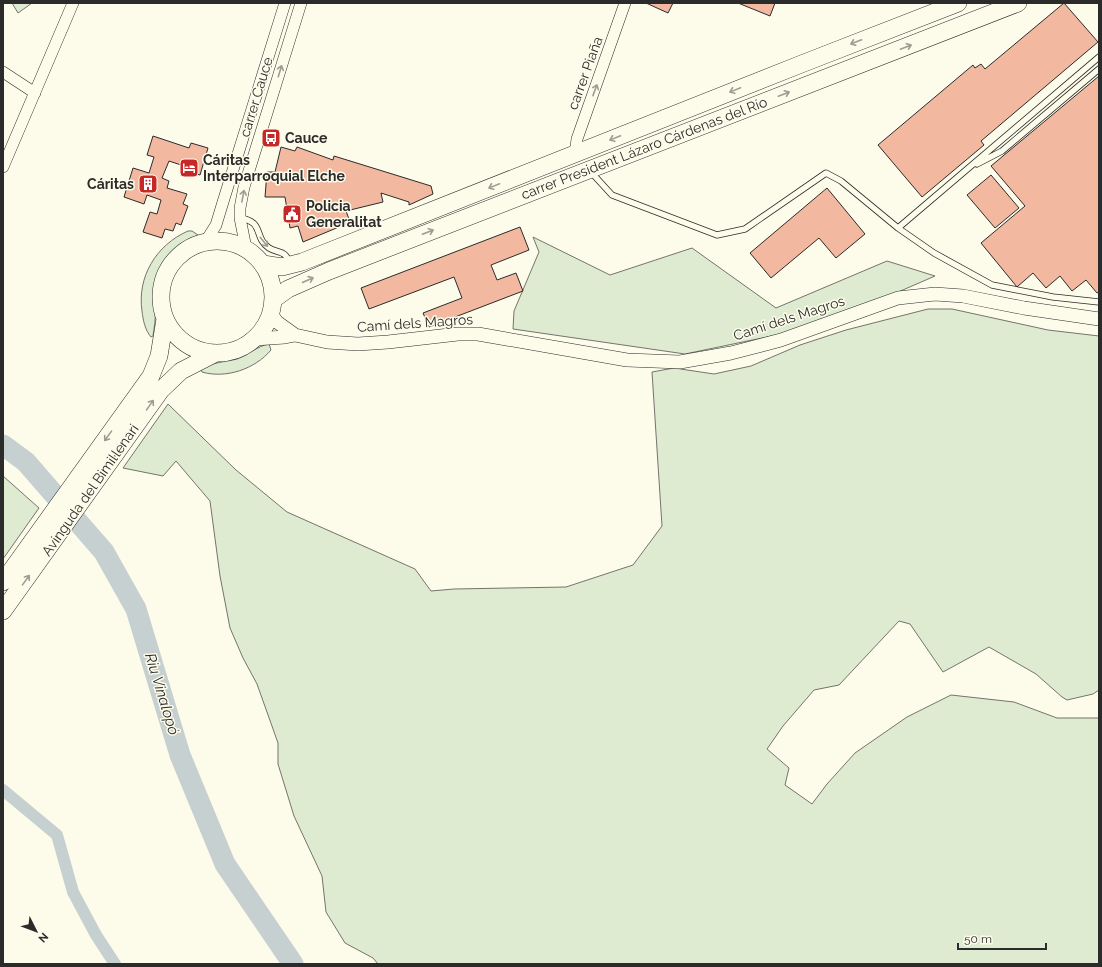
<svg xmlns="http://www.w3.org/2000/svg" width="1102" height="967" font-family="Raleway,sans-serif">
<style>
.green{fill:#deebd1;stroke:#74746e}
.lines{fill:none;stroke-linecap:round;stroke-linejoin:round}
.canal{stroke:#c7d0d0;stroke-width:12}
.river{stroke:#c7d0d0;stroke-width:21}
.building{fill:#f2b8a0;stroke:#2b2b2b}
.service-casing{stroke:#2b2b2b;stroke-width:7}
.minor-casing{stroke:#2b2b2b;stroke-width:12}
.tertiary-casing{stroke:#2b2b2b;stroke-width:14}
.primary-casing{stroke:#2b2b2b;stroke-width:18}
.service{stroke:#fdfbea;stroke-width:5.5}
.minor{stroke:#fdfbea;stroke-width:11}
.tertiary{stroke:#fdfbea;stroke-width:13}
.primary{stroke:#fdfbea;stroke-width:17}
.oneway{stroke:#9e9d94}
.labels{text-anchor:middle;stroke-width:3;stroke-linejoin:round;paint-order:stroke}
.street-label{font-size:14px;fill:#2b2b2b;stroke:#fdfbea}
.poi-label{font-size:14px;font-weight:bold;fill:#2b2b2b;stroke:#fdfbea;text-anchor:start}
.water-label{font-size:15px;font-style:italic;fill:#2b2b2b;stroke:#fdfbea}
</style>
<rect width="100%" height="100%" fill="#fdfbea"/>
<path class="green" d="M12,3H32L18,13Z
M188,231H192L198,235C170,249 156,266 153,299C153,303 154,307 155,311C156,319 154,328 153,336L151,337C145,330 143,320 142,311C137,277 156,245 188,231Z
M533,237L610,275L692,248L776,308L887,261L935,276L820,326L685,354L513,329L514,311L539,252Z
M928,309H952L1048,330L1099,336V690L1093,694L1067,700L1062,697L1036,674L989,647L943,672L910,624L899,621L839,685L814,690L783,726L767,749L789,768L785,785L812,804L827,784L855,753L907,717L951,695L1014,702L1057,718H1099V964H378L373,958L345,943L326,912L322,876L294,816L278,764V743L257,684L243,658L230,628L220,576L210,501L176,461L163,476L123,468L168,404L236,470L287,512L415,569L431,591L454,589L566,587L633,565L662,526L652,372L674,368L714,374L751,366L800,345L846,330Z
M269,344L271,350C255,369 226,379 202,372L201,370C211,362 226,362 237,359C249,355 257,346 269,344Z
M3,476L39,508L3,559Z"/>
<g class="lines">
<path class="canal" d="M3,790L57,835L73,892L96,935L115,964"/>
<path class="river" d="M3,445L26,462L104,552L136,609L180,755L225,864L293,964"/>
</g>
<path class="building" d="M646,3H673L668,13Z
M738,3H775L770,16Z
M1064,3L1098,42L981,141L984,145L922,197L878,145L973,65L975,68L981,64L985,69Z
M1099,76V292L1097,293L1086,280L1072,291L1060,276L1046,288L1033,273L1017,287L981,243L1025,206L991,166Z
M153,136L189,148L191,143L208,148L200,175L183,170L184,166L169,161L162,178L169,181L167,188L187,194L183,204L188,206L181,225L176,223L173,231L165,229L162,238L143,232L150,212L157,214L161,200L147,195L144,204L124,197L133,168L149,173L154,157L147,155Z
M281,147L295,151L297,147L333,160L334,156L431,186L433,194L409,205V202L381,193L383,202L346,211L349,219L345,221L346,224L303,242L298,226L290,228L285,197H265L267,172H275Z
M991,175L1019,208L995,228L967,195Z
M827,188L865,234L836,258L819,238L771,278L750,253Z
M520,227L529,250L491,265L497,280L516,273L523,291L429,327L423,313L462,298L454,277L369,309L361,288Z"/>
<g class="lines">
<g class="service-casing">
<path id="service" d="M977,164L1002,151L1099,69
M590,171L612,195L717,235L745,229L826,173L841,181L898,228L934,253L992,285L1053,297L1099,302
M240,218C265,222 253,237 269,248C279,254 285,250 289,262
M898,228L1099,57"/>
</g>
<g class="minor-casing">
<path id="minor" d="M3,72L35,93
M575,154L577,139L625,3
M3,167L73,3
M206,241L216,225L223,202L285,3
M246,248L240,218V208L244,187L301,3"/>
</g>
<g class="tertiary-casing">
<path id="tertiary" d="M271,314L277,322L295,335
M254,339L285,337L295,335L327,342L358,344L388,342L458,334H478L627,360L680,362L731,353L781,340L898,298L935,294L963,296L1024,308L1099,319"/>
</g>
<g class="primary-casing">
<path id="primary" d="M161 297a56 56 0 1 1 112 0a56 56 0 1 1-112 0Z
M263,264L282,267L302,262L804,63L958,3
M274,299L288,289L329,271L1018,3
M3,582L151,376L159,356L165,319
M3,611L161,390L181,371L216,353"/>
</g>
<use href="#service" class="service"/>
<use href="#minor" class="minor"/>
<use href="#tertiary" class="tertiary"/>
<use href="#primary" class="primary"/>
</g>
<defs><path id="oneway-shaft" d="M-6 0H5M1.5-3L5.5 0L1.5 3" fill="none" stroke-width="1.6" stroke-linecap="round" stroke-linejoin="round"/></defs>
<g class="oneway">
<use href="#oneway-shaft" transform="translate(856 42) rotate(159)"/>
<use href="#oneway-shaft" transform="translate(906 47) rotate(-21)"/>
<use href="#oneway-shaft" transform="translate(280 71) rotate(-73)"/>
<use href="#oneway-shaft" transform="translate(595 90) rotate(-70)"/>
<use href="#oneway-shaft" transform="translate(735 90) rotate(158)"/>
<use href="#oneway-shaft" transform="translate(784 94) rotate(-21)"/>
<use href="#oneway-shaft" transform="translate(615 138) rotate(158)"/>
<use href="#oneway-shaft" transform="translate(494 186) rotate(158)"/>
<use href="#oneway-shaft" transform="translate(243 196) rotate(-79)"/>
<use href="#oneway-shaft" transform="translate(428 232) rotate(-21)"/>
<use href="#oneway-shaft" transform="translate(264 242) rotate(51)"/>
<use href="#oneway-shaft" transform="translate(308 280) rotate(-24)"/>
<use href="#oneway-shaft" transform="translate(150 405) rotate(-55)"/>
<use href="#oneway-shaft" transform="translate(108 436) rotate(126)"/>
<use href="#oneway-shaft" transform="translate(26 580) rotate(-54)"/>
</g>
<defs>
<g id="bus-square" transform="scale(1)"><rect x="-9" y="-9" width="18" height="18" rx="4" fill="#c62828" stroke="#fdfbea"/><path d="M-5-6H5V4H4V6H2V4H-2V6H-4V4H-5ZM-3.5-4V0h7V-4ZM-3.5 1.2v1.5H-2V1.2ZM2 1.2v1.5H3.5V1.2Z" fill="#fff"/></g>
<g id="hotel-square" transform="scale(1)"><rect x="-9" y="-9" width="18" height="18" rx="4" fill="#c62828" stroke="#fdfbea"/><path d="M-6-4.5h1.5V1H6V5H4.5V3h-9V5H-6ZM-4 0a1.8 1.8 0 1 1 3.6 0ZM.5 0V-2.5h3Q6-2.5 6 0Z" fill="#fff"/></g>
<g id="building-square" transform="scale(1)"><rect x="-9" y="-9" width="18" height="18" rx="4" fill="#c62828" stroke="#fdfbea"/><path d="M-4-6H4V6H1V3H-1V6H-4ZM-2.5-4.3h1.7v1.8h-1.7ZM.8-4.3h1.7v1.8H.8ZM-2.5-1h1.7V.8h-1.7ZM.8-1h1.7V.8H.8Z" fill="#fff"/></g>
<g id="civic-square" transform="scale(1)"><rect x="-9" y="-9" width="18" height="18" rx="4" fill="#c62828" stroke="#fdfbea"/><path d="M-.6-6.5H3V-4.5H.6V-3L4-1V1h2V6H-6V1h2V-1L-.6-3ZM-1.2 2.5V6h2.4V2.5Z" fill="#fff"/></g>
</defs>
<g fill-rule="evenodd">
<use href="#bus-square" x="271" y="138"/>
<use href="#hotel-square" x="189" y="168"/>
<use href="#building-square" x="148" y="184"/>
<use href="#civic-square" x="292" y="214"/>
</g>
<g class="labels">
<g class="street-label">
<text transform="translate(585 73) rotate(-70)" y="5">carrer Piaña</text>
<text transform="translate(256 97) rotate(-73)" y="5">carrer Cauce</text>
<text transform="translate(644 148) rotate(-21)" y="5">carrer President Lázaro Cárdenas del Río</text>
<text transform="translate(789 318) rotate(-18)" y="5">Camí dels Magros</text>
<text transform="translate(415 323) rotate(-4)" y="5">Camí dels Magros</text>
<text transform="translate(90 490) rotate(-55)" y="5">Avinguda del Bimil·lenari</text>
</g>
<g class="poi-label">
<text x="285" y="143">Cauce</text>
<text x="203" y="165">Cáritas<tspan x="203" dy="16">Interparroquial Elche</tspan></text>
<text x="134" y="189" text-anchor="end">Cáritas</text>
<text x="306" y="211">Policia<tspan x="306" dy="16">Generalitat</tspan></text>
</g>
<g class="water-label">
<text transform="translate(162 694) rotate(73)" y="5">Riu Vinalopó</text>
</g>
</g>
<rect width="1102" height="967" fill="none" stroke="#2b2b2b" stroke-width="8"/>
<g transform="translate(36 931) rotate(132)" stroke="#fdfbea" stroke-width="3" paint-order="stroke">
<path d="M0-3L7 15L0 10L-7 15Z" fill="#2b2b2b"/>
<text y="-6" font-size="11" font-weight="bold" text-anchor="middle" fill="#2b2b2b">N</text>
</g>
<path d="M958 943v6h88v-6" fill="none" stroke="#2b2b2b" stroke-width="2"/>
<text x="964" y="943" font-size="12" fill="#2b2b2b" stroke="#fdfbea" stroke-width="3" paint-order="stroke">50 m</text>
</svg>
